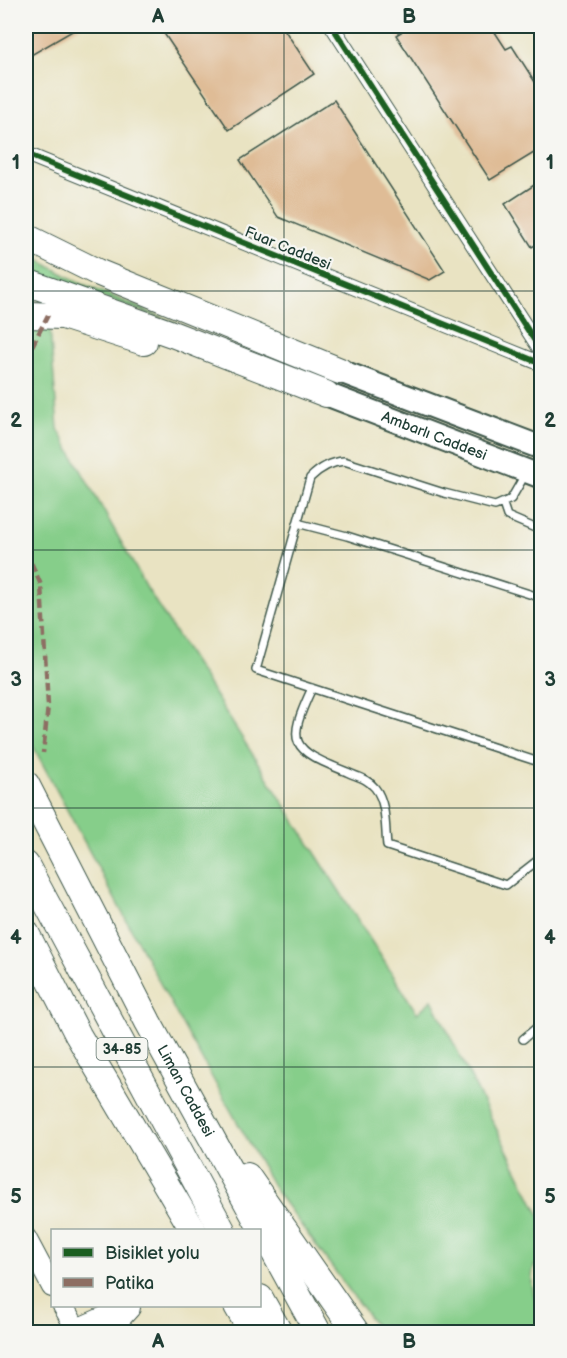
<svg xmlns="http://www.w3.org/2000/svg" width="567" height="1358" font-family="'Balsamiq Sans',sans-serif">
<style>
.green{fill:#86ce8a;stroke:#52865f;stroke-width:1.5}
.building{fill:#dfbc96}
.lines{fill:none;stroke-linecap:round;stroke-linejoin:round}
.lane-casing{stroke:#3d5649;stroke-width:10}
.street-casing{stroke:#3d5649;stroke-width:16}
.secondary-casing{stroke:#3d5649;stroke-width:22}
.primary-casing{stroke:#3d5649;stroke-width:26}
.highway-casing{stroke:#3d5649;stroke-width:28}
.lane{stroke:#fff;stroke-width:7}
.street{stroke:#fff;stroke-width:14}
.secondary{stroke:#fff;stroke-width:20}
.primary{stroke:#fff;stroke-width:22}
.highway{stroke:#fff;stroke-width:26}
.quiet{stroke:#8d6e63;stroke-width:4.5;stroke-dasharray:9 4.5;stroke-linecap:butt}
.cycleway-casing{stroke:#f6f6f2;stroke-width:10}
.cycleway{stroke:#1b5e20;stroke-width:6}
.grid{fill:none;stroke:#1f3d34;stroke-width:1.5;stroke-opacity:0.55}
.labels{text-anchor:middle;stroke-width:4.5;stroke-linejoin:round;paint-order:stroke}
.shield{fill:#f6f6f2;stroke:#60746d;stroke-width:1.5}
.shield-label{font-size:14px;font-weight:bold;fill:#1f3d34}
.street-label{font-size:15px;fill:#1f3d34;stroke:#f6f6f2}
.neatline{fill:none;stroke:#1f3d34;stroke-width:2}
.grid-label{font-size:20px;text-anchor:middle;font-weight:bold;fill:#1f3d34}
</style>
<rect width="100%" height="100%" fill="#f6f6f2"/>
<filter id="ink" filterUnits="userSpaceOnUse"><feTurbulence type="fractalNoise" baseFrequency=".0167" numOctaves="2"/><feDisplacementMap in="SourceGraphic" scale="12" xChannelSelector="R" yChannelSelector="G"/><feConvolveMatrix kernelMatrix="1 2 1 2 8 2 1 2 1" color-interpolation-filters="sRGB"/></filter>
<filter id="wash" filterUnits="userSpaceOnUse"><feTurbulence type="fractalNoise" baseFrequency=".008" numOctaves="4" result="noise"/><feDisplacementMap in="SourceGraphic" scale="24" xChannelSelector="R" yChannelSelector="G"/><feGaussianBlur stdDeviation="1.35" result="paint"/><feColorMatrix in="noise" values="0 0 0 0 0 0 0 0 0 0 0 0 0 0 0 0 0 1.4 0 .05"/><feComposite in="paint" operator="in"/></filter>
<g filter="url(#wash)">
<rect width="100%" height="100%" fill="#e9e3c2"/>
<path class="green" d="M26,253L78,282L185,327L26,270Z
M26,325L50,329L58,429L148,590L417,1013L432,1000L541,1218V1261L534,1266C527,1289 541,1310 541,1332H380L276,1191L177,1015L26,733Z"/>
<g id="blocks">
<path class="building" d="M26,26H81L26,58Z
M159,26H282L314,74L229,130Z
M411,26H491L506,49L512,46L542,93V148L490,180L396,35Z
M334,100L445,271L430,280L278,217L240,160Z
M542,180V241L532,247L505,204Z"/>
</g>
</g>
<g filter="url(#ink)">
<use href="#blocks" fill-opacity="0" stroke="#3d5649" stroke-width="1.5"/>
<g class="lines">
<g class="lane-casing">
<path id="lane" d="M526,473L511,499L495,506L444,493L344,461C330,462 320,468 310,478L256,670L542,763
M503,504L507,516L542,531
M297,523L347,536L542,598
M312,688C286,744 290,749 347,772C357,777 367,778 375,788C387,803 385,828 387,846L506,885L542,857
M523,1039L542,1023"/>
</g>
<g class="street-casing">
<path id="street" d="M332,26L542,352
M26,154L542,364"/>
</g>
<g class="secondary-casing">
<path id="secondary" d="M26,1238L52,1287
M63,1306L78,1332
M70,1332L129,1306
M108,1332L130,1308"/>
</g>
<g class="primary-casing">
<g id="primary">
<path d="M340,371L542,448"/>
<path id="s1" d="M326,394L542,477"/>
</g>
</g>
<g class="highway-casing">
<g id="highway">
<path d="M26,237L97,272L340,371"/>
<path d="M26,282L172,334L326,394"/>
<path d="M26,315L63,316L144,342"/>
<path id="s2" d="M26,784L148,1022L318,1332"/>
<path d="M26,865L222,1230"/>
<path d="M26,933L78,1035L193,1230"/>
<path d="M247,1176L356,1332"/>
<path d="M260,1298L279,1332"/>
<path d="M237,1306L252,1332"/>
</g>
</g>
<use href="#lane" class="lane"/>
<use href="#street" class="street"/>
<use href="#secondary" class="secondary"/>
<use href="#primary" class="primary"/>
<use href="#highway" class="highway"/>
<path class="quiet" d="M26,358L48,315
M26,551L41,585L48,706L43,753"/>
<g class="cycleway-casing">
<path id="cycleway" d="M332,26L542,352
M26,154L542,364"/>
</g>
<use href="#cycleway" class="cycleway"/>
</g>
</g>
<path class="grid" d="M284,26V1332M26,291H542M26,550H542M26,808H542M26,1067H542"/>
<g class="labels">
<rect class="shield" x="96.5" y="1038" width="51" height="22" rx="4.5"/>
<g class="shield-label">
<text x="122" y="1054">34-85</text>
</g>
<g class="street-label">
<text transform="translate(288 248) rotate(22)" y="5">Fuar Caddesi</text>
<text dy="5" stroke="none"><textPath href="#s1" startOffset="116">Ambarlı Caddesi</textPath></text>
<text dy="5" stroke="none"><textPath href="#s2" startOffset="346">Liman Caddesi</textPath></text>
</g>
</g>
<rect width="567" height="1358" fill="none" stroke="#f6f6f2" stroke-width="66"/>
<rect x="51" y="1229" width="210" height="78" fill="#f6f6f2" stroke="#a0aca6" stroke-width="1.5"/>
<rect x="63" y="1248" width="30" height="9" fill="#1b5e20" stroke="#a0aca6" stroke-width="1.5"/>
<text x="105" y="1259" font-size="18" fill="#1f3d34">Bisiklet yolu</text>
<rect x="63" y="1278" width="30" height="9" fill="#8d6e63" stroke="#a0aca6" stroke-width="1.5"/>
<text x="105" y="1289" font-size="18" fill="#1f3d34">Patika</text>
<rect x="33" y="33" width="501" height="1292" class="neatline"/>
<g class="grid-label">
<text x="158" y="23">A</text>
<text x="409" y="23">B</text>
<text x="16" y="169">1</text>
<text x="550" y="169">1</text>
<text x="16" y="427">2</text>
<text x="550" y="427">2</text>
<text x="16" y="686">3</text>
<text x="550" y="686">3</text>
<text x="16" y="944">4</text>
<text x="550" y="944">4</text>
<text x="16" y="1203">5</text>
<text x="550" y="1203">5</text>
<text x="158" y="1348">A</text>
<text x="409" y="1348">B</text>
</g>
</svg>
